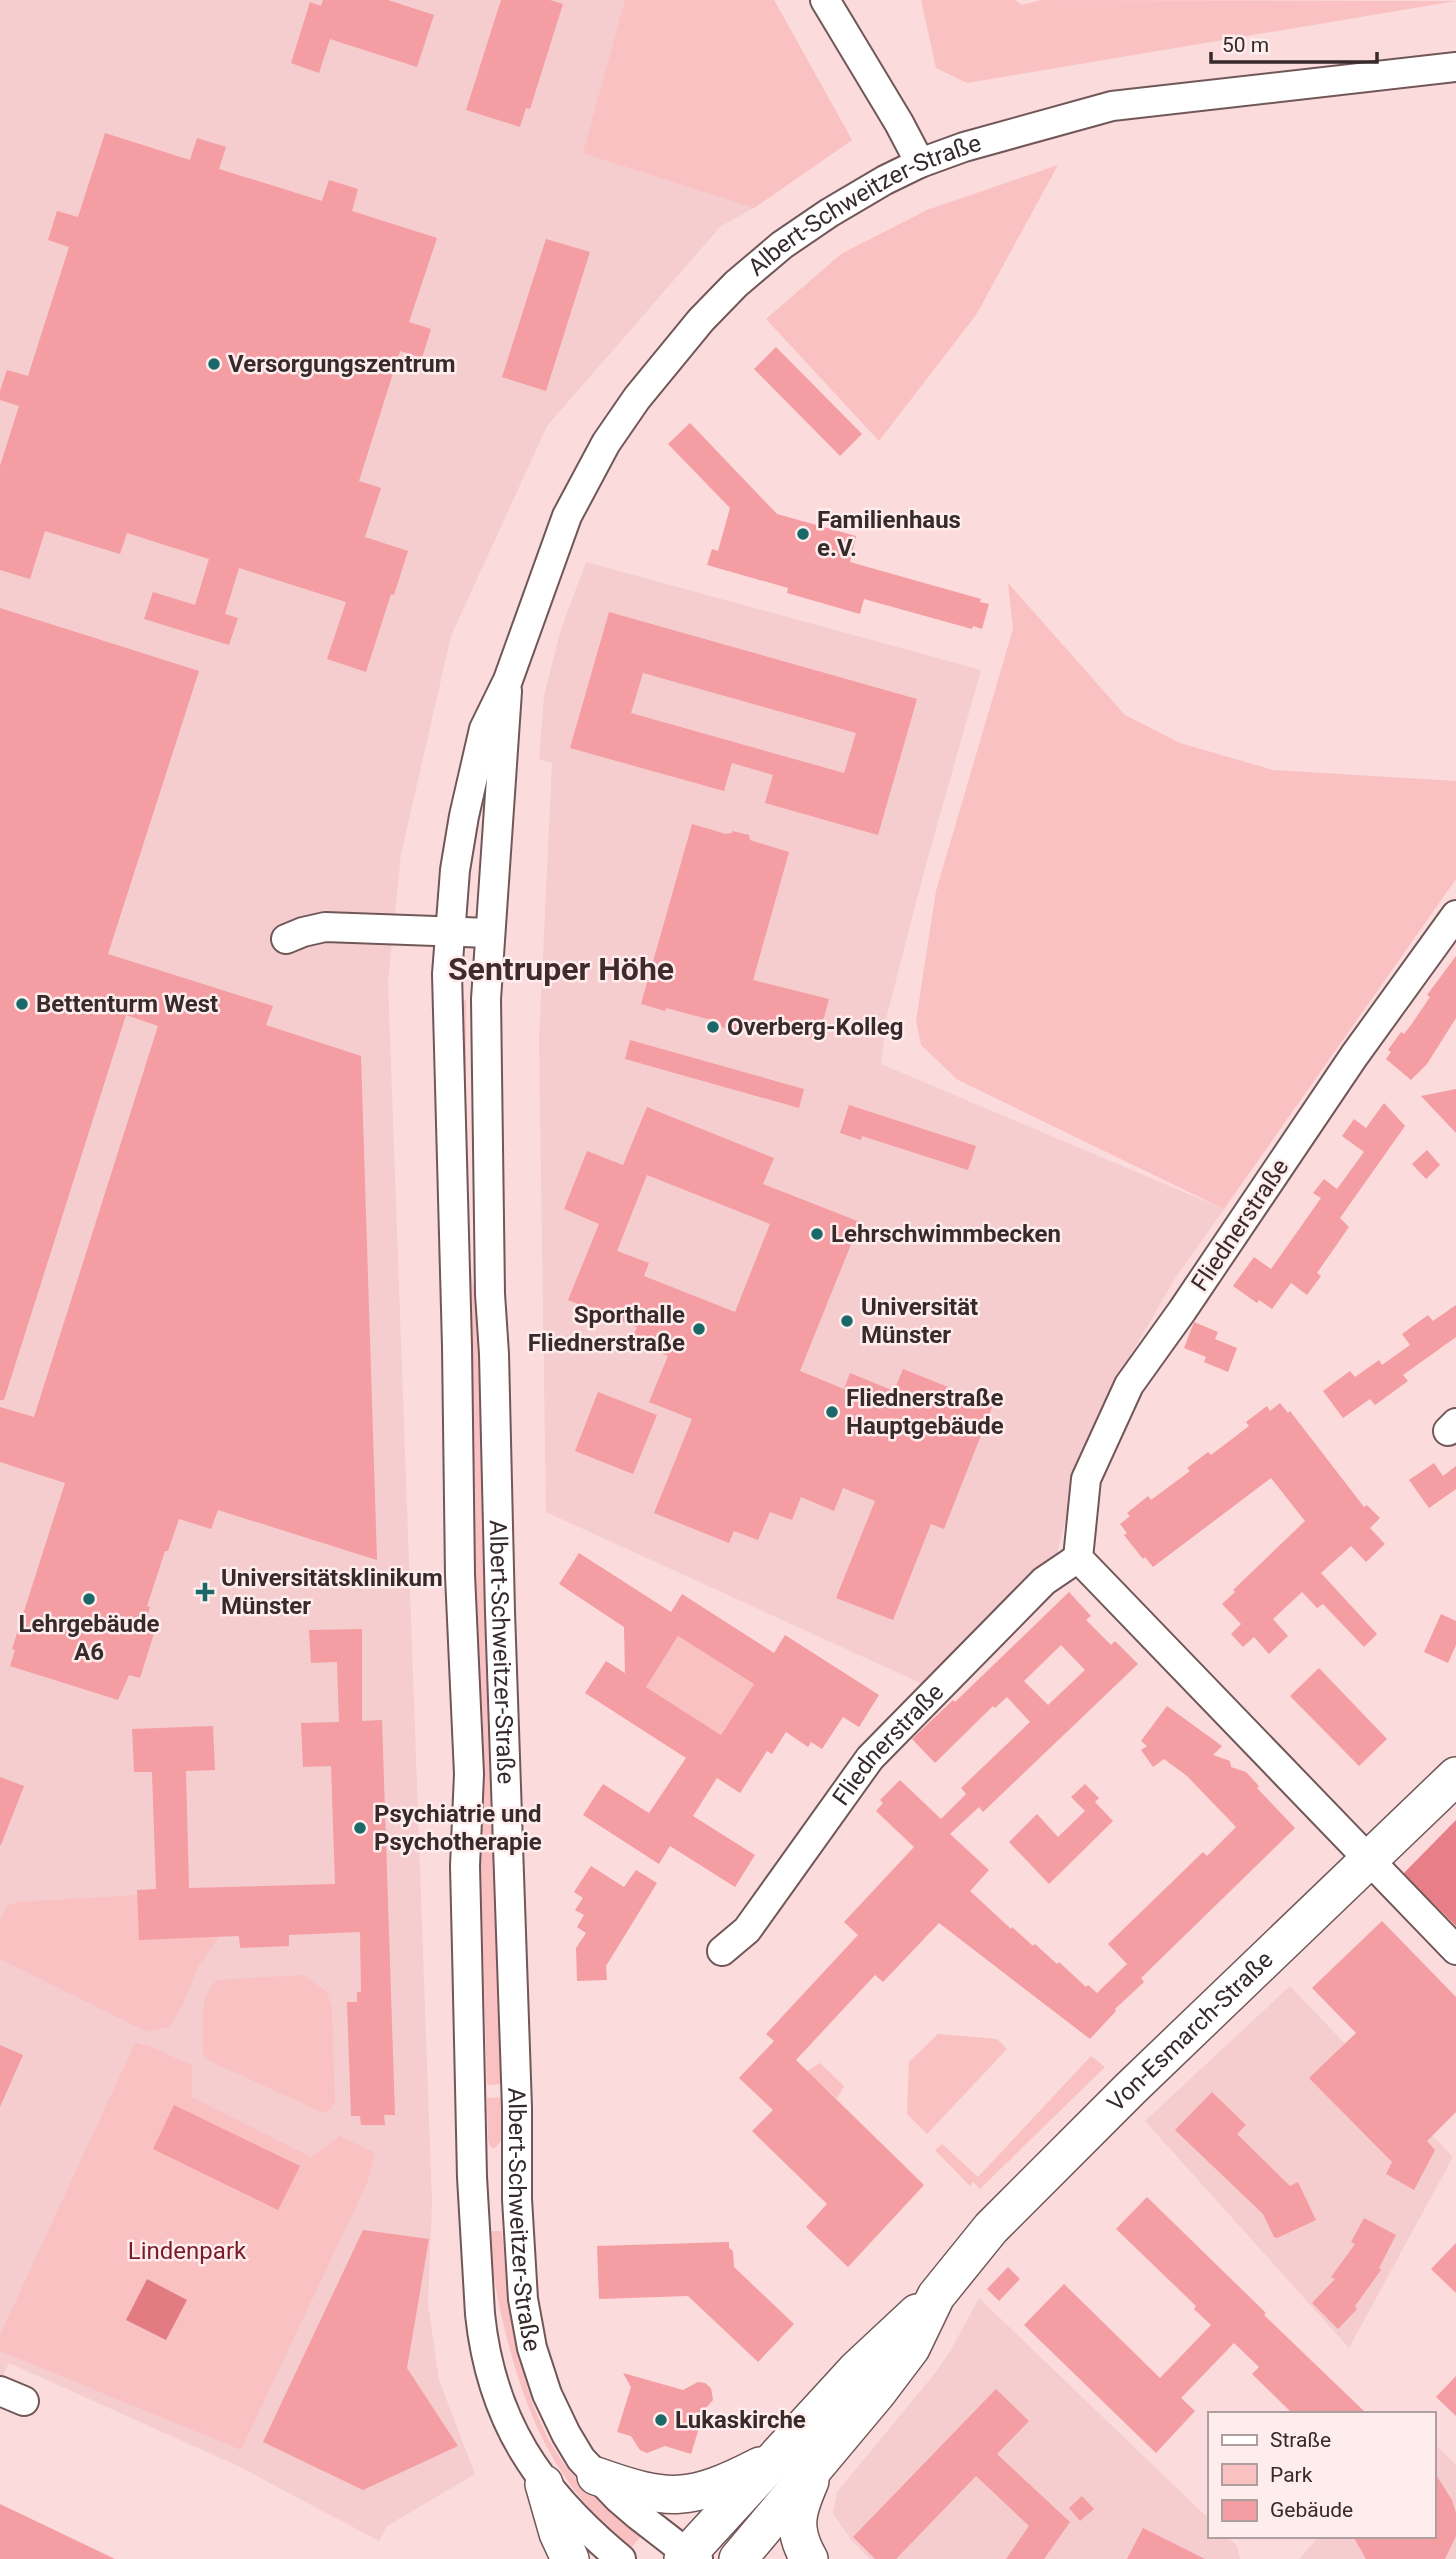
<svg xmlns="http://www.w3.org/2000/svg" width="1456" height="2559" font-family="Roboto,sans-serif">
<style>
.built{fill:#f5cdce}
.green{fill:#fac1c3}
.forest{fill:#e87e87}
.water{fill:#e37b83}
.building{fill:#f49da2;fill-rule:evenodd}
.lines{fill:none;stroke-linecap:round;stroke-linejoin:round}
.minor-casing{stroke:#715758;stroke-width:32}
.major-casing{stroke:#715758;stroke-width:40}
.minor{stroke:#fff;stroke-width:28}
.major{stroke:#fff;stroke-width:37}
.poi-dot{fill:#1a6868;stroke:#ffecec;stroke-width:2.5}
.labels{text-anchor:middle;stroke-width:5;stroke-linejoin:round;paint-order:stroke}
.street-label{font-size:24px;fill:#362a2b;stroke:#ffecec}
.poi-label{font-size:24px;font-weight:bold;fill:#362a2b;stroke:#ffecec;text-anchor:start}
.park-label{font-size:24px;fill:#791b2b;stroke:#ffecec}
.district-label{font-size:32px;font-weight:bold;fill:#412a2b;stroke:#ffecec}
</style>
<rect width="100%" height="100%" fill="#fbdbdc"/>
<path class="built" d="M0,0H774L852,140L754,208L721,226L547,426L451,636L401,854L388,981L432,2202L428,2303L439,2380L475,2474L387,2526L379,2541L238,2466L9,2363L0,2382Z
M586,562L981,670L925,868L887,1015L881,1064L1224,1209L1174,1280L1126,1363L1076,1477L1057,1553L927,1686L546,1512L539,1040L552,763L539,759L544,696L561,629Z
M1290,1986L1453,2157L1349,2348L1145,2121Z
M979,2298L1209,2519V2536H1227L1237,2546L1240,2559H870L852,2541L833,2514L837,2492L936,2372L951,2350Z
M1433,2442L1456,2465V2559H1299L1319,2536H1433Z"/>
<path class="green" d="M625,0H774L852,140L754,208L583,153Z
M921,0H1015L1022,5L1041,0L1456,1L967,83L936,68Z
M1058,165L976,315L879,441L766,319L841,254L927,210Z
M1008,583L1125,715L1180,743L1273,770L1456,781V879L1224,1209L958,1080L921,1045L916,1021L936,891L1013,629Z
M466,1000V1210L469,1260L482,1337L505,2084L487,2085L466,1385L457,1001Z
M678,1636L754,1684L721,1735L646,1687Z
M137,1895L139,1940L219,1937L199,1965L181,2008L169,2027L147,2032L0,1959V1920L8,1905L18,1902Z
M304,1975L327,1992L332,2009L335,2102L330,2110L323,2113L210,2061L203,2054C204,2029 197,1998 217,1980Z
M938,2034L997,2039L1007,2049L927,2134L907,2114L909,2062Z
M135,2043L151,2047L192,2065V2097L311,2157L340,2136L375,2153L368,2181L241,2450L0,2351V2335Z
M1091,2056L1105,2067L980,2189L973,2182L970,2186L935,2150L942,2144L978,2177Z
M820,2063L844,2086L837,2099L807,2071Z
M506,2097C505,2114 509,2139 493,2149L490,2146L488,2140L487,2098Z
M490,2231H502C509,2311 519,2412 573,2475C594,2499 619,2514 643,2534L631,2548C563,2494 529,2425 508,2342C498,2305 491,2269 490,2231Z"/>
<path class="forest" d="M1456,1820V1926L1403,1874Z"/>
<path class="water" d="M147,2279L187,2300L166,2340L126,2320Z"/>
<path class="building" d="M323,0H388L434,15L417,67L330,39L319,73L291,63L310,2L321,6Z
M501,0H550L563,4L530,109L526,108L520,127L466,110Z
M105,133L190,160L197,138L226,147L219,169L322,201L329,180L358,189L352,211L437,238L409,322L431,329L422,358L400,351L359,481L381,488L365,537L408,551L394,595L391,594L366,672L327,659L346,602L239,568L225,614L238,618L229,645L144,619L153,592L195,605L209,559L127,533L120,554L45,531L30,579L0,570V466L19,406L0,400V391L7,370L28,376L69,247L48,240L57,211L78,217Z
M546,239L590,252L546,391L502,377Z
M776,347L862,434L840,456L754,369Z
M690,423L777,514L856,536L850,562L981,599L980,602L989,604L982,629L973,626L972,629L864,599L860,614L787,593L788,588L707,565L712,549L718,551L730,508L668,444Z
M0,608L199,671L108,954L273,1006L266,1025L361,1056L377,1560L218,1510L211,1529L179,1519L168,1551H165L147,1606L150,1607L146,1621L157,1624L140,1678L129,1675L118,1700L10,1666L15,1650L12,1649L65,1483L0,1462V1407L34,1417L158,1026L126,1015L4,1400H0Z
M609,612L917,699L878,835L765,803L773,775L732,763L724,791L570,748ZM643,673L856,733L844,773L631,713Z
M692,824L726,834L732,833V831L749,835L750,840L756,842L789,852L753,980L829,999L818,1040L742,1020L739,1032L714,1025L715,1021L666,1008L665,1011L641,1004Z
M1456,956V1018L1427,1064L1411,1080L1386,1059L1391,1052L1388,1050L1401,1032L1404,1034L1411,1025L1430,997L1427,995Z
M630,1040L804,1089L799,1108L625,1059Z
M1456,1089V1133L1421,1096Z
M1384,1103L1405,1126L1340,1218L1349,1227L1317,1273L1321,1276L1307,1295L1291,1283L1272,1309L1259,1300L1257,1303L1233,1286L1254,1257L1271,1269L1321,1198L1313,1193L1324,1179L1337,1189L1364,1152L1342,1136L1354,1119L1366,1128Z
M849,1105L976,1146L968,1170L862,1136L861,1140L840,1133Z
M647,1107L774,1158L763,1184L860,1222L800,1371L844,1389L850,1373L894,1391L903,1369L993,1405L944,1529L931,1524L893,1620L836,1598L875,1501L843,1488L834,1511L801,1497L792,1520L770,1512L758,1540L734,1531L729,1543L654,1513L692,1419L649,1402L668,1356L631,1341L637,1327L568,1300L599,1224L564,1209L587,1151L623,1165ZM647,1175L770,1224L735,1312L644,1276L649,1263L617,1251Z
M1427,1150L1440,1165L1426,1179L1412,1164Z
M1456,1305V1337L1403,1375L1408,1381L1375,1405L1370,1399L1343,1418L1323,1391L1350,1371L1355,1377L1379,1360L1382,1365L1410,1345L1402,1334L1428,1315L1433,1321Z
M1194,1322L1218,1332L1215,1339L1237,1348L1228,1372L1204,1362L1206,1357L1184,1348Z
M598,1392L657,1415L633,1474L575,1451Z
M1280,1403L1288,1413L1290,1411L1364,1507L1367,1505L1380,1518L1370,1528L1385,1544L1366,1562L1351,1546L1321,1573L1377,1634L1364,1647L1323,1604L1317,1608L1302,1592L1273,1619L1288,1636L1269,1654L1254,1637L1243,1647L1231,1634L1241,1624L1222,1604L1235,1592L1233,1590L1305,1521L1271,1478L1153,1567L1145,1557L1143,1559L1124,1535L1127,1533L1120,1524L1130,1516L1127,1513L1148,1496L1151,1500L1190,1471L1187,1468L1208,1452L1211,1455L1249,1426L1246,1422L1267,1406L1270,1411Z
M1434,1463L1443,1476L1456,1466V1489L1429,1508L1409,1480Z
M579,1553L671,1612L682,1594L774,1653L785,1635L879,1695L859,1727L843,1717L822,1749L811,1742L808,1747L786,1732L772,1754L767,1751L740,1793L717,1778L693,1816L755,1855L735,1887L670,1846L659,1864L583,1815L603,1784L649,1813L686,1758L585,1693L606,1661L625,1673L624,1627L559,1584ZM678,1636L754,1684L721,1735L646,1687Z
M1069,1592L1091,1616L1086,1620L1111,1645L1115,1641L1138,1664L983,1812L979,1807L950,1834L989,1870L970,1891L1011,1929L1012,1927L1033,1946L1035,1944L1057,1964L1059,1962L1086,1987L1088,1985L1097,1993L1127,1964L1108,1944L1203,1852L1207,1856L1236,1827L1187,1776L1164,1759L1153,1767L1141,1750L1147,1746L1141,1741L1167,1706L1222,1746L1213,1755L1230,1761L1231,1767L1246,1772L1259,1786L1257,1788L1295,1828L1141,1978L1144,1982L1115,2009L1116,2011L1090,2039L939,1923L883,1982L875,1975L796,2060L924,2185L848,2267L806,2227L827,2204L752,2131L773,2110L739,2078L774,2041L766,2034L858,1935L844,1922L914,1847L876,1811L883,1803L880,1800L900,1780L941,1819L966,1794L961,1788L1030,1722L1007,1697L995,1708L993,1706L935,1763L912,1739L953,1700L955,1702ZM1061,1645L1085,1670L1048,1705L1024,1681Z
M1441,1614L1456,1621V1645L1448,1663L1424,1652Z
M362,1629V1721L382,1720L395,2115H384L385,2125H361L360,2116H351L347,2002H357V1992H361L360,1932L289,1935V1946L240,1948L239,1936L139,1940L137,1890L156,1889L152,1772H134L132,1729L213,1726L215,1770L186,1771L189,1888L335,1884L331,1766L303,1767L301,1723L339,1722L337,1662L311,1663L309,1630Z
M1319,1668L1387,1739L1359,1766L1290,1696Z
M0,1777L24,1786L1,1845H0Z
M1085,1784L1099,1798L1095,1802L1113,1821L1049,1884L1009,1842L1037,1814L1058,1837L1085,1811L1071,1797Z
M591,1866L624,1887L636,1870L657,1883L606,1966L607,1980L577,1981L576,1948L586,1933L577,1927L584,1915L575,1910L583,1898L574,1892Z
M1382,1921L1456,1997V2112L1427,2141L1435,2150L1414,2190L1386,2174L1392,2162L1309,2078L1356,2033L1312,1988Z
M0,2045L23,2055L0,2107Z
M1212,2092L1246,2125L1237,2134L1290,2186L1298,2182L1316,2220L1277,2238L1274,2237L1263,2214L1175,2130Z
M174,2105L300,2166L278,2210L153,2149Z
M1147,2197L1266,2313L1264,2315L1367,2414H1293L1252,2374L1259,2367L1234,2343L1181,2398L1195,2411L1156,2453L1024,2325L1064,2284L1160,2378L1211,2325L1194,2309L1196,2306L1116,2229Z
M1364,2218L1396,2235L1379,2268L1381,2270L1355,2306L1357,2309L1338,2329L1312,2303L1335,2279L1331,2277L1355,2244L1351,2242Z
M363,2230L429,2239L407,2368L458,2446L363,2490L263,2442Z
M729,2242V2248L733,2251L734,2267L794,2324L758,2362L688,2296L599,2299L597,2246Z
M1456,2243V2293L1431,2269Z
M1008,2267L1020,2279L999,2301L987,2289Z
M623,2373L683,2390L698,2382L705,2383L711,2388L713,2400L705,2409L691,2454L665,2446L647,2453L640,2450L631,2436L617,2432L631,2387Z
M1456,2376V2416L1436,2397Z
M996,2389L1029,2421L997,2454L1070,2522L1044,2559H1006L1029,2526L976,2476L896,2559H875L853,2537Z
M1433,2470L1452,2500L1456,2513V2536L1445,2559H1366L1353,2536H1433Z
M1082,2496L1094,2509L1080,2521L1069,2508Z
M0,2504L115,2559H0Z
M1143,2528L1205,2559H1127Z"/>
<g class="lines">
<g class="minor-casing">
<g id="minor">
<path d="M825,0L899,123L920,163"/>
<path id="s1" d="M507,691L486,999L490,1294L494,1354L500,1612L517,2108V2199L523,2299L532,2348L547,2394L566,2434L581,2459L618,2498L639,2516L688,2554L698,2559"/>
<path d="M1456,915L1354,1056L1182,1311L1129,1385L1086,1479L1078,1558L1456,1950"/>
<path d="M286,939L303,932L325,927L490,933"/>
<path d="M1448,1431L1456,1423"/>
<path id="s2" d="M722,1951L747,1930L870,1758L1044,1581L1078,1558"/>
<path d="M0,2391L24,2401"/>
<path id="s3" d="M621,2559C539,2491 491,2421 480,2314L472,2177L467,1949L465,1866L469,1774L460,1575L457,1346L447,974L455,870L464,816L484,729L508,680L567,516L606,443L637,398L701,320L736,284L782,245L829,213L885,180L920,163L964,147L1112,106L1456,67"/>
</g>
</g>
<g class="major-casing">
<g id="major">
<path d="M596,2476C669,2502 690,2502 760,2466"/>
<path d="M544,2484L558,2533L570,2559"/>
<path d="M683,2559L857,2369L917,2313"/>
<path id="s4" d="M738,2559L877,2393L911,2348L936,2296L991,2228L1131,2088L1456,1776"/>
<path d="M809,2559C791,2528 797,2511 810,2481"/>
</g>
</g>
<use href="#minor" class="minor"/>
<use href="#major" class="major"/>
</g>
<g class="poi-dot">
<circle cx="214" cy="364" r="7"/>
<circle cx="803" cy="534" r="7"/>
<circle cx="22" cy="1004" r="7"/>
<circle cx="713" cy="1027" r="7"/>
<circle cx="817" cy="1234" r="7"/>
<circle cx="847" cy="1321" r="7"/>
<circle cx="699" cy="1329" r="7"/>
<circle cx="832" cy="1412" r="7"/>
<path d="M201.5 1581.5h7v7h7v7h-7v7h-7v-7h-7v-7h7z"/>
<circle cx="89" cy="1599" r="7"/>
<circle cx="360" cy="1828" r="7"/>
<circle cx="661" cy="2420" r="7"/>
</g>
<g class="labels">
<g class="street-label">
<text dy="8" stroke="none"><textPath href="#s3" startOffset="2550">Albert-Schweitzer-Straße</textPath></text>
<text transform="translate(1240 1225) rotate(-56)" y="8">Fliednerstraße</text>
<text dy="8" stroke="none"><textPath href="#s1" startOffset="962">Albert-Schweitzer-Straße</textPath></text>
<text dy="8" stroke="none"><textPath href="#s2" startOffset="266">Fliednerstraße</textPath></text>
<text dy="8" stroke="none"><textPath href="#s4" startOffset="698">Von-Esmarch-Straße</textPath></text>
<text dy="8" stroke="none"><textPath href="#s1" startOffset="1530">Albert-Schweitzer-Straße</textPath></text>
</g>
<g class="poi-label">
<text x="228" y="372">Versorgungszentrum</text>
<text x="817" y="528">Familienhaus<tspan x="817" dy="28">e.V.</tspan></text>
<text x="36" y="1012">Bettenturm West</text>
<text x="727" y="1035">Overberg-Kolleg</text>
<text x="831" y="1242">Lehrschwimmbecken</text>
<text x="861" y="1315">Universität<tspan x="861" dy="28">Münster</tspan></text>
<text x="685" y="1323" text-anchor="end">Sporthalle<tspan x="685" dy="28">Fliednerstraße</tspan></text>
<text x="846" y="1406">Fliednerstraße<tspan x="846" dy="28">Hauptgebäude</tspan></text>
<text x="221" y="1586">Universitätsklinikum<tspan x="221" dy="28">Münster</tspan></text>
<text x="89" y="1632" text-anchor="middle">Lehrgebäude<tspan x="89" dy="28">A6</tspan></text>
<text x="374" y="1822">Psychiatrie und<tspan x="374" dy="28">Psychotherapie</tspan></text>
<text x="675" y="2428">Lukaskirche</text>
</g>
<g class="park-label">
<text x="187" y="2259">Lindenpark</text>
</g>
<g class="district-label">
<text x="561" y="980">Sentruper Höhe</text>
</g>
</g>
<rect x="1208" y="2412" width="228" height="126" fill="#ffecec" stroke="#af9e9f" stroke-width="2"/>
<rect x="1222" y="2435" width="35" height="10" fill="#ffffff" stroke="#af9e9f" stroke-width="2"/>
<text x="1270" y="2447" font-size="21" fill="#362a2b">Straße</text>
<rect x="1222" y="2464" width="35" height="21" fill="#fac1c3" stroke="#af9e9f" stroke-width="2"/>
<text x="1270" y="2482" font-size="21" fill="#362a2b">Park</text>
<rect x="1222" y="2500" width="35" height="21" fill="#f49da2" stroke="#af9e9f" stroke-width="2"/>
<text x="1270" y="2517" font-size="21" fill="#362a2b">Gebäude</text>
<path d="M1211 52v10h166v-10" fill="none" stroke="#362a2b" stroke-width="3.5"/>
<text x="1222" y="52" font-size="21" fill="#362a2b" stroke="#ffecec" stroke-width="5" paint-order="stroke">50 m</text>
</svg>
